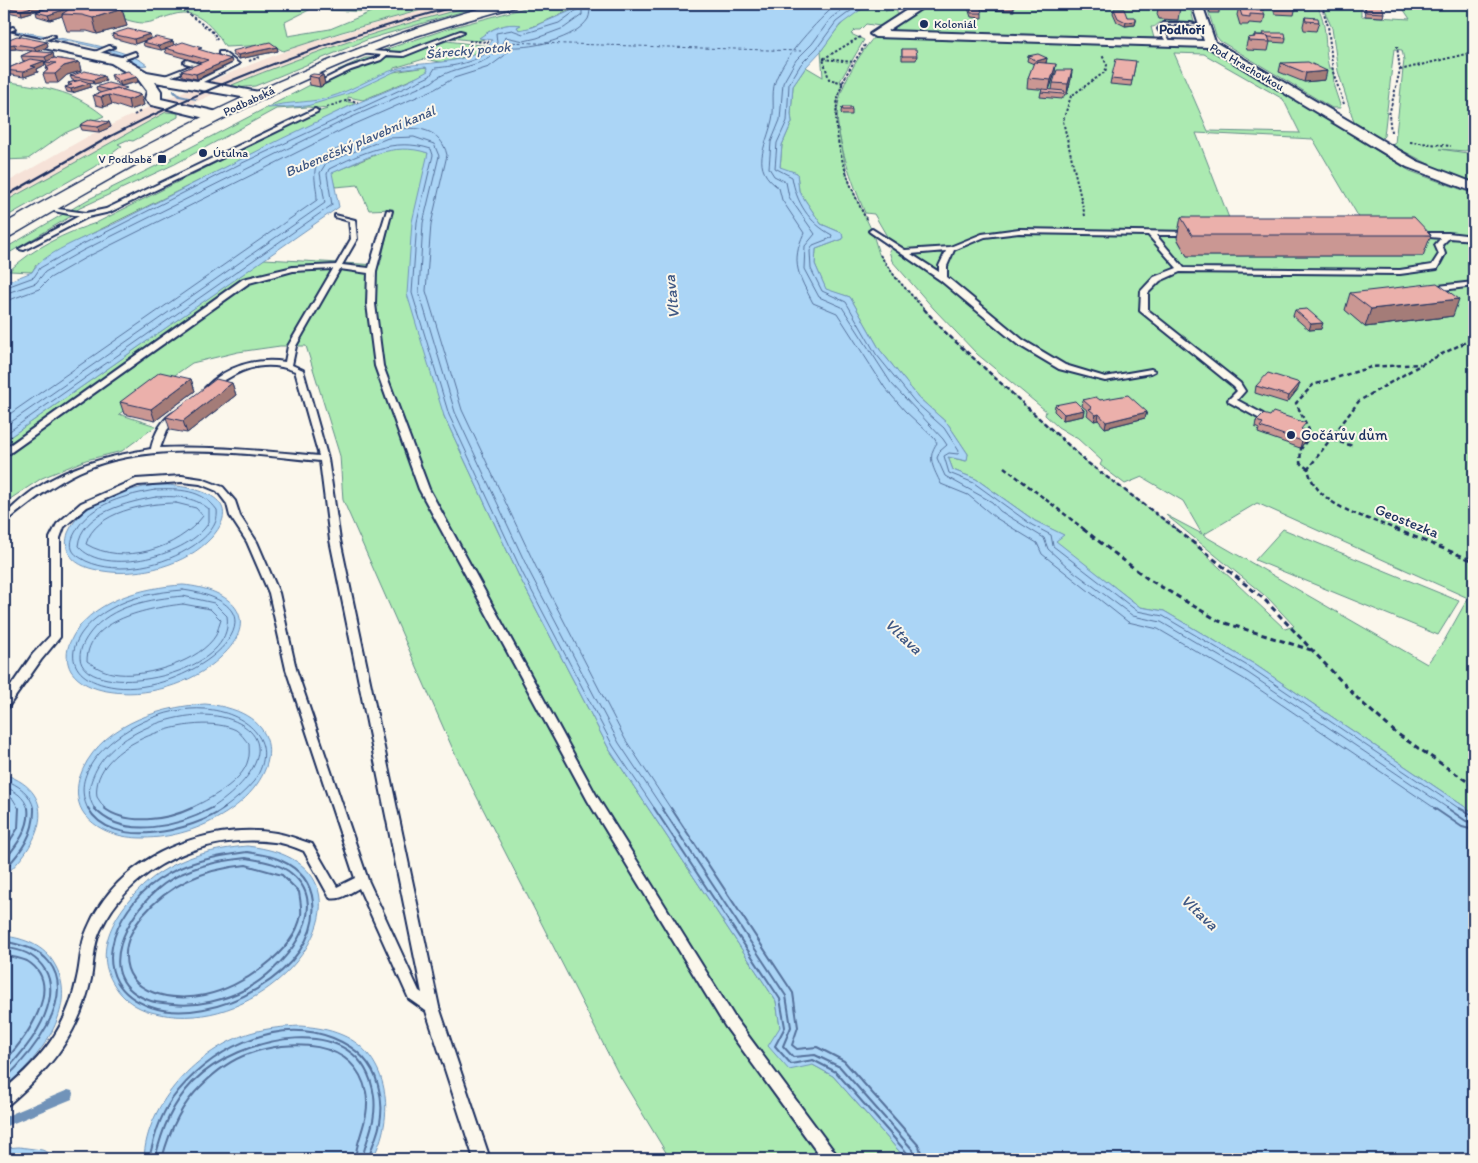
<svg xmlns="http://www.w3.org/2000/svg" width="1478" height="1163" font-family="Itim,sans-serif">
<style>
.built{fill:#f6e2d8}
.green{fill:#abeab1;stroke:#638c88;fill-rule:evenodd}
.water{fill:#abd5f6;stroke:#7193b9}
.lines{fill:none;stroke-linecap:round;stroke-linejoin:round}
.shore-far1{stroke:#55719b;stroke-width:1}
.shore{stroke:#55719b;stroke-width:2}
.stream{fill:#7193b9;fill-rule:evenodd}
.ferry{stroke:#3f5884;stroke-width:1;stroke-dasharray:3 2.5;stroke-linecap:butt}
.service-casing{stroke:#1b2f5e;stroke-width:4}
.minor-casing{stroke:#1b2f5e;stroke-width:4}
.tertiary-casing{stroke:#1b2f5e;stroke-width:4}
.secondary-casing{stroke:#1b2f5e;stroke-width:3}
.path-far2{stroke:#1b2f5e;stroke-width:2;stroke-dasharray:2.5 2;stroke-linecap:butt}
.path-far1{stroke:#1b2f5e;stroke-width:2.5;stroke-dasharray:4.5 3;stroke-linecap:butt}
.path{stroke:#1b2f5e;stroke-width:3;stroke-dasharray:5.5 4;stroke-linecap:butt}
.service{fill:#fbf7ec;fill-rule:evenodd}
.minor{fill:#fbf7ec;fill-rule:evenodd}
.tertiary{fill:#fbf7ec;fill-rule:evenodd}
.secondary{fill:#fbf7ec;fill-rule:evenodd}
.rail-far1{stroke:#1b2f5e;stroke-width:2}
.rail{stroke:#1b2f5e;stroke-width:2.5}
.wall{fill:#ca9793;stroke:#1b2f5e}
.shaded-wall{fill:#a47b78;stroke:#1b2f5e}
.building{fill:#ebb0ab;stroke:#1b2f5e}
.poi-dot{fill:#1b2f5e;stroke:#fbf7ec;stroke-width:2}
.labels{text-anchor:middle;stroke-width:4;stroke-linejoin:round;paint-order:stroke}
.far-poi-label{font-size:12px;fill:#1b2f5e;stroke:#fbf7ec;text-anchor:start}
.far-street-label{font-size:12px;fill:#1b2f5e;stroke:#fbf7ec}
.far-neighbourhood-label{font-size:14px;font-weight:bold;fill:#1b2f5e;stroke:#fbf7ec}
.far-water-label{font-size:14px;font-style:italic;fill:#3f5884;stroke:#fbf7ec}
.poi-label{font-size:15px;fill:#1b2f5e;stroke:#fbf7ec;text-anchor:start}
.street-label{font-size:15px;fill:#1b2f5e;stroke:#fbf7ec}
.water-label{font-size:16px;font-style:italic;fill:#3f5884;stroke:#fbf7ec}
</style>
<rect width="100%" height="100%" fill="#fbf7ec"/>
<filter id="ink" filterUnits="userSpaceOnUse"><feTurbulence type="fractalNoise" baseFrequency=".02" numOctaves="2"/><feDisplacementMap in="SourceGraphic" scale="10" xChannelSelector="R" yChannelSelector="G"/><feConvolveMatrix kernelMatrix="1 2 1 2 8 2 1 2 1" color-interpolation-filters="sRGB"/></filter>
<g filter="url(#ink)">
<path class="built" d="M443,4H481L360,37L245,80L158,119L4,207V184L94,133L170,97L298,46Z"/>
<path class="green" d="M87,4H333L320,7L323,9H311L285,22L288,36L330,29L371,12L328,10L341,5L365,7L443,4L342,32L283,51L273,45L225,47C217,32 201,12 182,13C169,14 157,22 145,23C132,24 98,10 87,4Z
M481,4H488L369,39L255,86L237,88L232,85C313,51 396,25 481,4Z
M540,4H567L564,5L573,9L525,30H519L517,27L520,25C504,23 492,28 480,38L484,39L478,41L451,38L463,33L460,32C437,39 408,57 384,50L450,28Z
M871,4H896L885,11L897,9V18L875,31L880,26L866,24L860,30H855L851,34L864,40L840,81L843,83L837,102L836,119L849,182L872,231L879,254L896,278L945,332L1088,463L1187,537L1285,629L1294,626L1269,599L1166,515L1202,534L1183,501L1142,477L1125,484L1100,465L1102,461L1078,439L1058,427L1045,415L1046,411L977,354L934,309L892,261L889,251L892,245L874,214L865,213C854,186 833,134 838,105C842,82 859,55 874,37L1192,46L1208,49L1295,100L1410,171L1474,194V813L1254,664L1164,611L1140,607L1055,541L1063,535L1035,521L976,479L953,470L948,457L966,461L968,454L948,424L919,398L880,350L850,297L826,290L815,264L816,249L843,239L842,233L821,224L799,191L797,173L780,168L782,145L792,122L791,114L793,86L806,67L823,77L821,51C832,36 849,8 870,8ZM1174,53L1204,54L1283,99L1300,133L1208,131ZM1196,133L1313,139L1361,221L1229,218ZM1177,239L1423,256H1187ZM1345,310L1452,316L1365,327ZM1257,503L1468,598L1444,641L1427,664L1203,535Z
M926,4H1189L1194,22C1183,21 1171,19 1161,22C1156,24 1157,27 1151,27L1154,38L883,32Z
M1206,4H1316C1329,25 1323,45 1329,68H1333L1334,87L1341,108H1332L1220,41L1216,36Z
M1321,4H1361V16L1410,19L1400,4H1474V147L1465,151L1440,149L1474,154V183L1444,172L1392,145L1395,143L1404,60L1402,50L1394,49L1384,136L1381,139L1354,122L1338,71L1332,28Z
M447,41L488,46L471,55L444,63L424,59L394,68L393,72L426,67L429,72L363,100L348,97V102L356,103L77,241L36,265L32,272L9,271C33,248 65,233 96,223L317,112L328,109L308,107L276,109L175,164L80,208L71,214L73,215L4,256V249L87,200L160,164H164L172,159L170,158L310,85L320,87L351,70L377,60H369L338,70L365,58L401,57Z
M4,81C45,88 70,88 104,116L65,133L28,159L4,160Z
M166,112L178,113V117L133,141L127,140L118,144L122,146L94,167L4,218V202Z
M413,148L428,153L427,161L444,416L519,576L609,749L776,1001L780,1027L813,1065L833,1076L906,1159H670L618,1073L455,754L343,500L340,456L306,346H280L238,352L192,363L119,414L156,426L122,451L86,460L42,478L4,503V441L264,259L380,265L393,209L369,210L358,185L335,187L331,173L390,149Z
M1283,529L1459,601L1438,635L1255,560Z"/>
<path class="water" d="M567,4H871L869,5L873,7L863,8L840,25L821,51L806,67L793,86L791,114L792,122L782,145L780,167L797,173L799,191L821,224L842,233L843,239L816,249L815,264L826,289L850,297L880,350L919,398L948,424L968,454L967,461L948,457L953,470L976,479L1035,521L1064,535L1056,541L1140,607L1164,611L1254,664L1474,813V1159H906L833,1076L813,1065L789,1070L768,1046L780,1027L776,1001L609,749L519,576L444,416L407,294L412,222L428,153C392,141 365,159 332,173L339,207L4,441V291L7,289H4V283L32,272C43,251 100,232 122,220C193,184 263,147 335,113C366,98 399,88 428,71L426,67L398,70L347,94L307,106L267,108C279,102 310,103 327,98C356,90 381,70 412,65C430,63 485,61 492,40L479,38C492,29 505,22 521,25L517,27L519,30L533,27L573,10L564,5Z
M4,29C37,35 124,45 147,65L139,66C114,44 38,37 4,31Z
M155,485C184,484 250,494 212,537C187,565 139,577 103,571C91,569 77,566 70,555C65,548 66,540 68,533C81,501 125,490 155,485Z
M183,585C230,589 264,618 220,658C191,685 145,698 107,691C94,689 79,683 71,671C66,662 66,651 70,642C88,601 143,587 183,585Z
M205,704C286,711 286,774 226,813C201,829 172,838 143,838C121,838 99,832 85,815C77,805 76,791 79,779C96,727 156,707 205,704Z
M4,774C63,794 39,846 4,876Z
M247,846C404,863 279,1047 151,1012C136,1008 123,999 115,986C87,946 125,897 158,874C185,856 214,849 247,846Z
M4,936C24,938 45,946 55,965C80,1009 37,1061 4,1087Z
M300,1026C314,1027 328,1029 342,1035C390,1055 396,1118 372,1159H144C146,1103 199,1049 250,1033C267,1028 283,1027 300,1026Z
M19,1147L42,1150L64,1159H4V1148Z"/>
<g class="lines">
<path class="shore-far1" d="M837,4C817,21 783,57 775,82C771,94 775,108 772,120C766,148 749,167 779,188L782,200L804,233C790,263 799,276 813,303L837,313L885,388L905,411L934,438L937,443C926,458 934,469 941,484L968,495L996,518L1037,543L1042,554L1128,622L1158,629L1244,679L1436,809
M850,4L831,18L812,44L796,60L783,83L780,120L771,142L769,168L774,176L786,182L789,197L815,234L805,246L804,269L819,297L842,307L891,383L943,439L947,445L940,451L937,458L945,476L992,502L1000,511L1044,538L1048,549L1069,568L1133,616L1161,622L1248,673L1449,809
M860,4L836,22L817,48L801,64L789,84L787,121L777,143L775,168L792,177C796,202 809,223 832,235L831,238L813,245L810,251L811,269L822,291L846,302L876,354L915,402L944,428L959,451L958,454L949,453L944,456L949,473L974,483L1032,525L1051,535L1053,546L1137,611L1163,616L1251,668L1460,809
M4,288L34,277L40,268L79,246L238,165L430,76L435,68C457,66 483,61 497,43L496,33L512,30L523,34L559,23L577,10L573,4
M4,294L36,283L45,272L82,251L343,121L432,82C454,62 495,71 505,37L524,41L537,38L564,28L582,15V4
M4,302L39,289L50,278L85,258L346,128L435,89L454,78L489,67L504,56L511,47C533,48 575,39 588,19C590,15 590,9 590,4
M4,418L317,200C317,183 309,169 323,156C352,142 435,102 447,155L431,224L426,291L462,410L536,567L625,739L671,809
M4,427L325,203L320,173L326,163L388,138L414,137L434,144L439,156L423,223L419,292L455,412L529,571L619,743L663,809
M4,435L332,205L327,174L329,169C362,153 394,137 431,149L433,155L417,222L412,293L449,415L523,574L613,746L655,809
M155,490C179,489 202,489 217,510C219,526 205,538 193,546C165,565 119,576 86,561C81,558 74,555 72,549C70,542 73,536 76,531C90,503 128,495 155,490Z
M156,497C175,496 193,496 209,509V522C191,555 104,578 78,546C81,512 129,502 156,497Z
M176,503L196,508L203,516C178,549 123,566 86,544C95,511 147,503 176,503Z
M183,590C303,607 188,696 116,687C55,679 66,633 110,609C132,596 158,592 183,590Z
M183,596L214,603L227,616C238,688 33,708 90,633C111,605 151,599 183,596Z
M183,604L210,609L221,620C219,625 218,630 216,635C201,661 147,677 119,674C106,673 97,668 87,661C87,619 149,608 183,604Z
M4,779C19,786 30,792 34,809
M4,786C16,792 24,796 28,809
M4,794L13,799L19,809
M88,809C79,791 83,776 94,760C118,728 166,706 205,709C244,712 282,740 254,781C245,792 234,801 223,809
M95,809C86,796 89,784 96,770C117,728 202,698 244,726C282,752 234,795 210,809
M105,809L97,797C89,743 196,710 236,730C241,733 245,740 249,744C249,749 250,755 248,760C243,782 208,800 189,809"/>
<path class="shore" d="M88,808C111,851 193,831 225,808
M94,808C123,841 180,826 212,808
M104,808C127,826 167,820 192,808
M654,808L780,999L785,1027L775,1046L791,1064L813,1060L836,1072L908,1154L909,1159
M662,808L786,996L791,1027L783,1046L793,1057L815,1055L840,1067L913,1150L915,1159
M671,808L793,993L798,1027L792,1045L797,1049L817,1047L844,1061L919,1146L923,1159
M1434,808L1462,827L1474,830
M1447,808L1466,821L1474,823
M1459,808L1474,816
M4,850L18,828L19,808
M247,852C257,854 270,855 280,860C298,868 311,882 313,902C321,972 211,1028 151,1007C83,983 113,911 158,880C184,862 216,856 247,852Z
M246,858C262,861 280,863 292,874C335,910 281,971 246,989C225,1000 197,1007 173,1004C166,1003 157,1003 151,1001C88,980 129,910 164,884C188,867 217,861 246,858Z
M4,861C16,846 31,828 28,808
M246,865L282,875L299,892C300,899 302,908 301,915C294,953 240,988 205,995C174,1002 126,995 126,956C125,942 134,926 143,915C170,883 205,869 246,865Z
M4,870C21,852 35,834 34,808
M4,941C20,945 38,948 49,962C78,999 29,1056 4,1080
M4,947C12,949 23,950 30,955C77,985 31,1046 4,1072
M4,955C11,957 21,958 27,961C67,985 24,1040 4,1062
M149,1159C154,1138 159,1118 172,1099C207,1051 275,1015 333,1038C355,1047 372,1061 378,1085C383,1102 382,1121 376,1137C373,1145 370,1151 369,1159
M155,1159C162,1129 172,1104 193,1082C238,1036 362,1007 374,1096C377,1122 367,1136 362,1159
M162,1159C169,1132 180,1106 201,1086C214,1073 231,1060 248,1054C289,1039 354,1038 366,1092C371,1117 357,1136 355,1159"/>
<path class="stream" d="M173,90H175L180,95L198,99L196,100L178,97L173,92Z
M68,1090L72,1091L74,1095L72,1099L4,1127V1117Z"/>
<path class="ferry" d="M502,42L801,51"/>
<g class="service-casing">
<path id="service" d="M1163,23H1190L1205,27L1203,28L1190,25H1166L1163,29L1170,41L1167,43L1158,29Z
M13,27L15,29L4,33V30Z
M460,31L464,32L404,56L387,55L381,60L351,70L320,85L315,84L347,68L377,58L381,55L359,53L357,50L401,53Z
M51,35L55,36L40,42L35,41Z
M109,46L114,47L95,55L90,54Z
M135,52L137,55L116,62L113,60Z
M219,52H223L239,64L197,85H193V83L232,64L219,54Z
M187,60L202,65L162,80L157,79L193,65L185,63L184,62Z
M315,109L318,111L317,112L110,212L88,217L24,250L19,249L79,216L44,209V207L86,213L106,209Z
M387,210L392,211L376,271L375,304L383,366L429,489L596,795L735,1018L836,1154L839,1159H822L725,1026L588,801L419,489L375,366L367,304L368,273L340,269L296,346L292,365L303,370L328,459L340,540L439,1007L490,1159H474L426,1011L409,999L359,888C351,892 340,901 330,898L304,851C294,847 285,843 274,842C205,833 130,866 100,931C93,946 94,963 91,979C79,1034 51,1068 9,1104L4,1106V1090C42,1058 67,1028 77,978C81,962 80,945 87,930C94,913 105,896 118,883C157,844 222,824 276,833C288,835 300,840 312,844L337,887L355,878L286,669L269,593L247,542L230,516L227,504L217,491L200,484L182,482L138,485L87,507L64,527L60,538V637L41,660L8,707L4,708V696L33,654L50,636V538L57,524L81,503L136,479L182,476L202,479L223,487L235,501L240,516L257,542L279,593L296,669L368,880L419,991L422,993L330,540L320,461C244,454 151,439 79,472C52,485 30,502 7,521L4,522V515C15,506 25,495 37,488C72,465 110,456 151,449C154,435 162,417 177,411L181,414L167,430L160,448C213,446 266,451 319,456L295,371C269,361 247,366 223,381C217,385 213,391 206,390L205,388C225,367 256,357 285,362L288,346L333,269L293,271L249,283L7,455L4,456V449L243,279L293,267L336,265L351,239L349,221L335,217V215L355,220L357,239L342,265L369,268Z
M872,229L905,250L950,247L982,234L1019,229L1191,232L1194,234L1193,235H1156L1184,268L1400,270L1432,265L1439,254L1435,245L1441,238L1418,236L1415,234L1416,233H1448L1474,236V240L1449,238L1442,245L1445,254L1437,269L1400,274L1180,272L1160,281L1148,293V310L1240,383L1245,391L1237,400L1263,414V418L1260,419L1229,402L1228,400L1237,391L1234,387L1140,311L1141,291L1154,277L1177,268L1148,235L1019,233L985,237L954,250L947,266V277L1023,340L1065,365L1105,377L1151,369L1155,371L1151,373L1105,381L1059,369L1017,344L940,280L870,232L869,231ZM946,251L939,266V272L911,254Z
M1474,282V286L1443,290L1432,297L1428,295L1438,286Z"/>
</g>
<g class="minor-casing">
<path id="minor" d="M916,4H928L887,31L1204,41L1192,4H1202L1215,42L1417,161L1474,183V192L1407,167L1208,47L875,37L870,34Z"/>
</g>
<g class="tertiary-casing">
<path id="tertiary" d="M4,31L121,57L147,72L259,92L266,96L259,100L155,82L161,91V99L222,113L225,116L217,121L156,106L151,105L145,99L147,91L138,79L111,63L4,39Z"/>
</g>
<g class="secondary-casing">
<path id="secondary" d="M496,4H516L515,7C470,19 425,32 381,48C251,98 130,166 11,236L4,238V224C165,132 316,53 496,4Z"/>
</g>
<path class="path-far2" d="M175,4L214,33L217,40
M286,4L298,7L311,4
M873,5L887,7
M1323,10L1328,26L1333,72L1344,104
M469,41L489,42
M865,45C858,57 848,69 843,82C825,126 846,179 866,219
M823,59L854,62
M249,61L260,57
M1400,70L1474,52
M843,83L829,79L823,59L860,37
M327,107L349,100L358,102
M134,115L141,111
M1391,132L1389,115L1400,70L1397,46
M1410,142L1451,146
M1085,216L1063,121L1071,96L1105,72L1107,65L1102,55
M880,255L896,278L925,310"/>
<path class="path-far1" d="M924,309L945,332L1088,463L1178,530
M1311,434L1353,446
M1004,467L1085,530
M1308,469L1300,463L1301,449L1311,434L1296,403L1313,385L1371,367L1420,364
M1398,530C1367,517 1316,507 1308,469L1359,401L1422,364L1474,338"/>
<path class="path" d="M1083,529L1148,579L1219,621L1311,650
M1176,529L1264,599L1359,700L1396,733L1474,786
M1395,529L1474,561"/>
<use href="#service" class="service"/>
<use href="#minor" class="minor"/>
<use href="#tertiary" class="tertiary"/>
<use href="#secondary" class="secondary"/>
<path class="rail-far1" d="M109,137C222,78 341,36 465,4"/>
<path class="rail" d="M4,197L111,136"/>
</g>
<path class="wall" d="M969,4L982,13V18L971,17L968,8Z
M983,4L1014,7V11L983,10Z
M1159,4H1179L1180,7L1178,20L1159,19L1157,14Z
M1275,4H1295L1296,6L1294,15L1275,14L1273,9Z
M1365,4L1384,13L1383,17L1365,16L1364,8Z
M1210,6L1219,9V13H1210L1209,10Z
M1239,7L1265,15L1263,24L1249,23L1248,25H1240L1237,15Z
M6,8H45L22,15L8,12Z
M66,9V11L122,9L127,26L97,34L87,31H67L62,16L50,20L37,16L36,12Z
M1114,9L1127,17L1136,21L1135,25L1125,26L1117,22L1113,13Z
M1305,17L1319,22L1316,31L1304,30L1303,26Z
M1263,33L1286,38L1285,43L1270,42L1268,51L1247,50L1246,46L1248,38L1254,37V35H1262Z
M112,34H150L151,38L135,44L113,38Z
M4,41L48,47L36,52L53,53L54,58L79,62L81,71L67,75L58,83H46L43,74L47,71L46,68H47L45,61H44L45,65L37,69L38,72L24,77L5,74L4,70L25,61H23L21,56L32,51L16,49L4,50Z
M173,41L174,45L203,51L231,59L232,63L197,79L182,76L181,71L202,63L166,53L165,49L161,50L144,46L143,42Z
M277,47L278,51L239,59L233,55L232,51Z
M902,49L917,56L916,60H902Z
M1028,56L1047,58L1046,63L1055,73L1049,90L1027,88L1028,78L1034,64L1027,61Z
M1136,61L1131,86L1110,84L1111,79Z
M1281,63L1325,80L1304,82L1279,72Z
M1072,70L1071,79L1067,94H1065L1064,96L1062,99L1040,97L1041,92L1052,90L1053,83Z
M111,75L138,82L121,86L113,80Z
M323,75L325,84L320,87L310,85L308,76Z
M70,76L106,81L94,84L90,83L91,87L72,93L67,92L65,87L69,86L68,83L77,81L72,80Z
M96,87L127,91L141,95L144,105L130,110L112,104L104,107L96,105L93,95L101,93L97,91Z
M842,107L852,110V115H842L841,112Z
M109,122L111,127L99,132L82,130L80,125Z
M1181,217L1431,235L1423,256H1187L1177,238Z
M1350,293L1453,316L1365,327L1345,310Z
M1295,310L1321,329L1309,330L1293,316Z
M191,379L195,391L155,421L124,414L120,402Z
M232,383L236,395L187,433L170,430L166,417Z
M1256,386L1298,389L1287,403L1255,393Z
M1083,400H1100L1147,412L1145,418L1105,428L1098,420L1094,421L1087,415L1088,411L1082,406Z
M1055,405L1084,410L1083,416L1063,420L1054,411Z
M1256,421L1304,430L1308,438L1300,448L1258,433L1259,429L1255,427Z"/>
<path class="shaded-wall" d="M44,4L45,8L22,15L21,10Z
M66,9L67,14H62V16L50,20L48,15Z
M122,9L127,26L97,34L93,18Z
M1136,21L1135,25L1125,26L1126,22Z
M150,34L151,38L135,44L134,39Z
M173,41L174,46L161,50L159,46Z
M47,42L48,47L36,52L34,47Z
M14,44L16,49L4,50V46Z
M277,47L278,51L239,59L238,55Z
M53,53L54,58L47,62L45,57Z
M1047,58L1046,63L1037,65V61Z
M231,59L232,63L197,79L196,74Z
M44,61L45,65L37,69L38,72L24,77L23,72L31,66Z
M6,62L8,66L4,68V63Z
M79,62L81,71L67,75L58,83L55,74L64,66Z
M1056,64L1055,73L1049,90L1051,80Z
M1072,70L1071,79L1067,94L1068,84Z
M1327,71L1325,80L1304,82L1306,73Z
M323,75L325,84L320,87L318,78Z
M104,76L106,81L94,84L93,80Z
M137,77L138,82L121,86L119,81Z
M90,83L91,87L72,93L71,89Z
M109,95L112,104L104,107L101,97Z
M141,95L144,105L130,110L128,100Z
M109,122L111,127L99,132L98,127Z
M1459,299L1453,316L1365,327L1371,309Z
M1323,323L1321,329L1309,330L1311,324Z
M191,379L195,391L155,421L151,409Z
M232,383L236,395L187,433L183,421Z
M1300,383L1298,389L1287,403L1289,396Z
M1084,410L1083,416L1063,420L1064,414Z
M1147,412L1145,418L1105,428L1106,422Z
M1099,414L1098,420L1094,421L1096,415Z
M1310,432L1308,438L1300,448L1302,441Z"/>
<path class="building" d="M19,4H44L21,10L6,8Z
M77,4L106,5L122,9L93,18L82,15L62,14Z
M969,4H980L982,13H971Z
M983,4H1013L1014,7L984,6Z
M1160,4H1179L1180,7H1161Z
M1276,4H1295L1296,6L1277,5Z
M1365,4L1382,5L1384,13L1366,12Z
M1210,6H1219V9H1211Z
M50,7L66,9L48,15L36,12Z
M1239,7L1263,10L1265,15L1250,14V17L1242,16Z
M1114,9H1124L1127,17H1134L1136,21L1126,22L1118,18Z
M1305,17L1318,18L1319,22L1306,21Z
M128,29L150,34L134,39L112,34Z
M1263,33H1285L1286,38L1269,37L1268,36L1263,35Z
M1254,35L1268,36L1270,42L1249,41L1248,38L1255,37Z
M17,36L47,42L34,47L14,44L4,46L9,44L4,43V41Z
M156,37L173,41L159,46L143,42Z
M183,42L202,48L198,49L231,59L196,74L181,71L208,60L165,48Z
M270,42L277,47L238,55L232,51Z
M902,49H916L917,56H902Z
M32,51L53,53L45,57L21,56Z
M1038,54L1047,58L1037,61L1028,56Z
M54,58L79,62L64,66L55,74H43L49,69L46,68L56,63L45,62Z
M30,59L44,61L31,66L36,67L23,72L4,70Z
M1116,59L1136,61L1132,81L1111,79Z
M1034,62L1056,64L1051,80L1028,78Z
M1308,62L1327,71L1306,73L1281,63Z
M1057,70H1072L1068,84L1053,83Z
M85,71L104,76L93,80L70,76Z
M128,71L137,77L119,81L111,75Z
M313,74L323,75L318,78L308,76Z
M81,80L90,83L71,89L65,87L72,85L68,83Z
M108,83L127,88L122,90L117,88L109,90L96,87Z
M117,88L141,95L128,100L109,95L101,97L93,95Z
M1042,89L1065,91L1063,94L1041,92Z
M842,107H851L852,110H843Z
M91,119L109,122L98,127L80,125Z
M1181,217H1414L1431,235H1192Z
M1437,283L1459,299L1371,309L1350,293Z
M1307,309L1323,323L1311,324L1295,310Z
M160,372L191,379L151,409L120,402Z
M1268,373L1300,383L1289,396L1256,386Z
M216,379L232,383L183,421L166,417Z
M1128,395L1147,412L1106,422L1099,414L1096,415L1089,409L1092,408L1083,400L1096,397L1100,400Z
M1075,401L1084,410L1064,414L1055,405Z
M1273,412L1306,423L1301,429L1310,432L1302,441L1260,427L1263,423L1256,421L1263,414L1270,416Z"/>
</g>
<g class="poi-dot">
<circle cx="924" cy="24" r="5"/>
<circle cx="203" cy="153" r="5"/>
<rect x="157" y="154" width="10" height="10" rx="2.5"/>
<circle cx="1291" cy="435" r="5"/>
</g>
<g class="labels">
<g class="far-poi-label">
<text x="934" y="28">Koloniál</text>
<text x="213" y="157">Útulna</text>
<text x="152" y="163" text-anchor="end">V Podbabě</text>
</g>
<g class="far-street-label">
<text transform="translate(1247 67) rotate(30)" y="4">Pod Hrachovkou</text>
<text transform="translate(249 101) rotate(-25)" y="4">Podbabská</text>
</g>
<g class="far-neighbourhood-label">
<text x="1182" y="34">Podhoří</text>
</g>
<g class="far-water-label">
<text transform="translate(468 50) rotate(-5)" y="5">Šárecký potok</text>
<text transform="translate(360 141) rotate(-23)" y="5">Bubenečský plavební kanál</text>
</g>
<g class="poi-label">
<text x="1301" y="440">Gočárův dům</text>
</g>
<g class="street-label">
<text transform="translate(1407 521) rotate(22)" y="5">Geostezka</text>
</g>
<g class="water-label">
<text transform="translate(671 297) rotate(-96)" y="6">Vltava</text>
<text transform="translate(904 636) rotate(43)" y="6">Vltava</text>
<text transform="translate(1200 912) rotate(43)" y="6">Vltava</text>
</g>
</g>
<rect width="1478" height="1163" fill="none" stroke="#fbf7ec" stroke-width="20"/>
<rect x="10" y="10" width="1458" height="1143" fill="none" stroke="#1b2f5e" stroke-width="2" filter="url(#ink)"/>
</svg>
